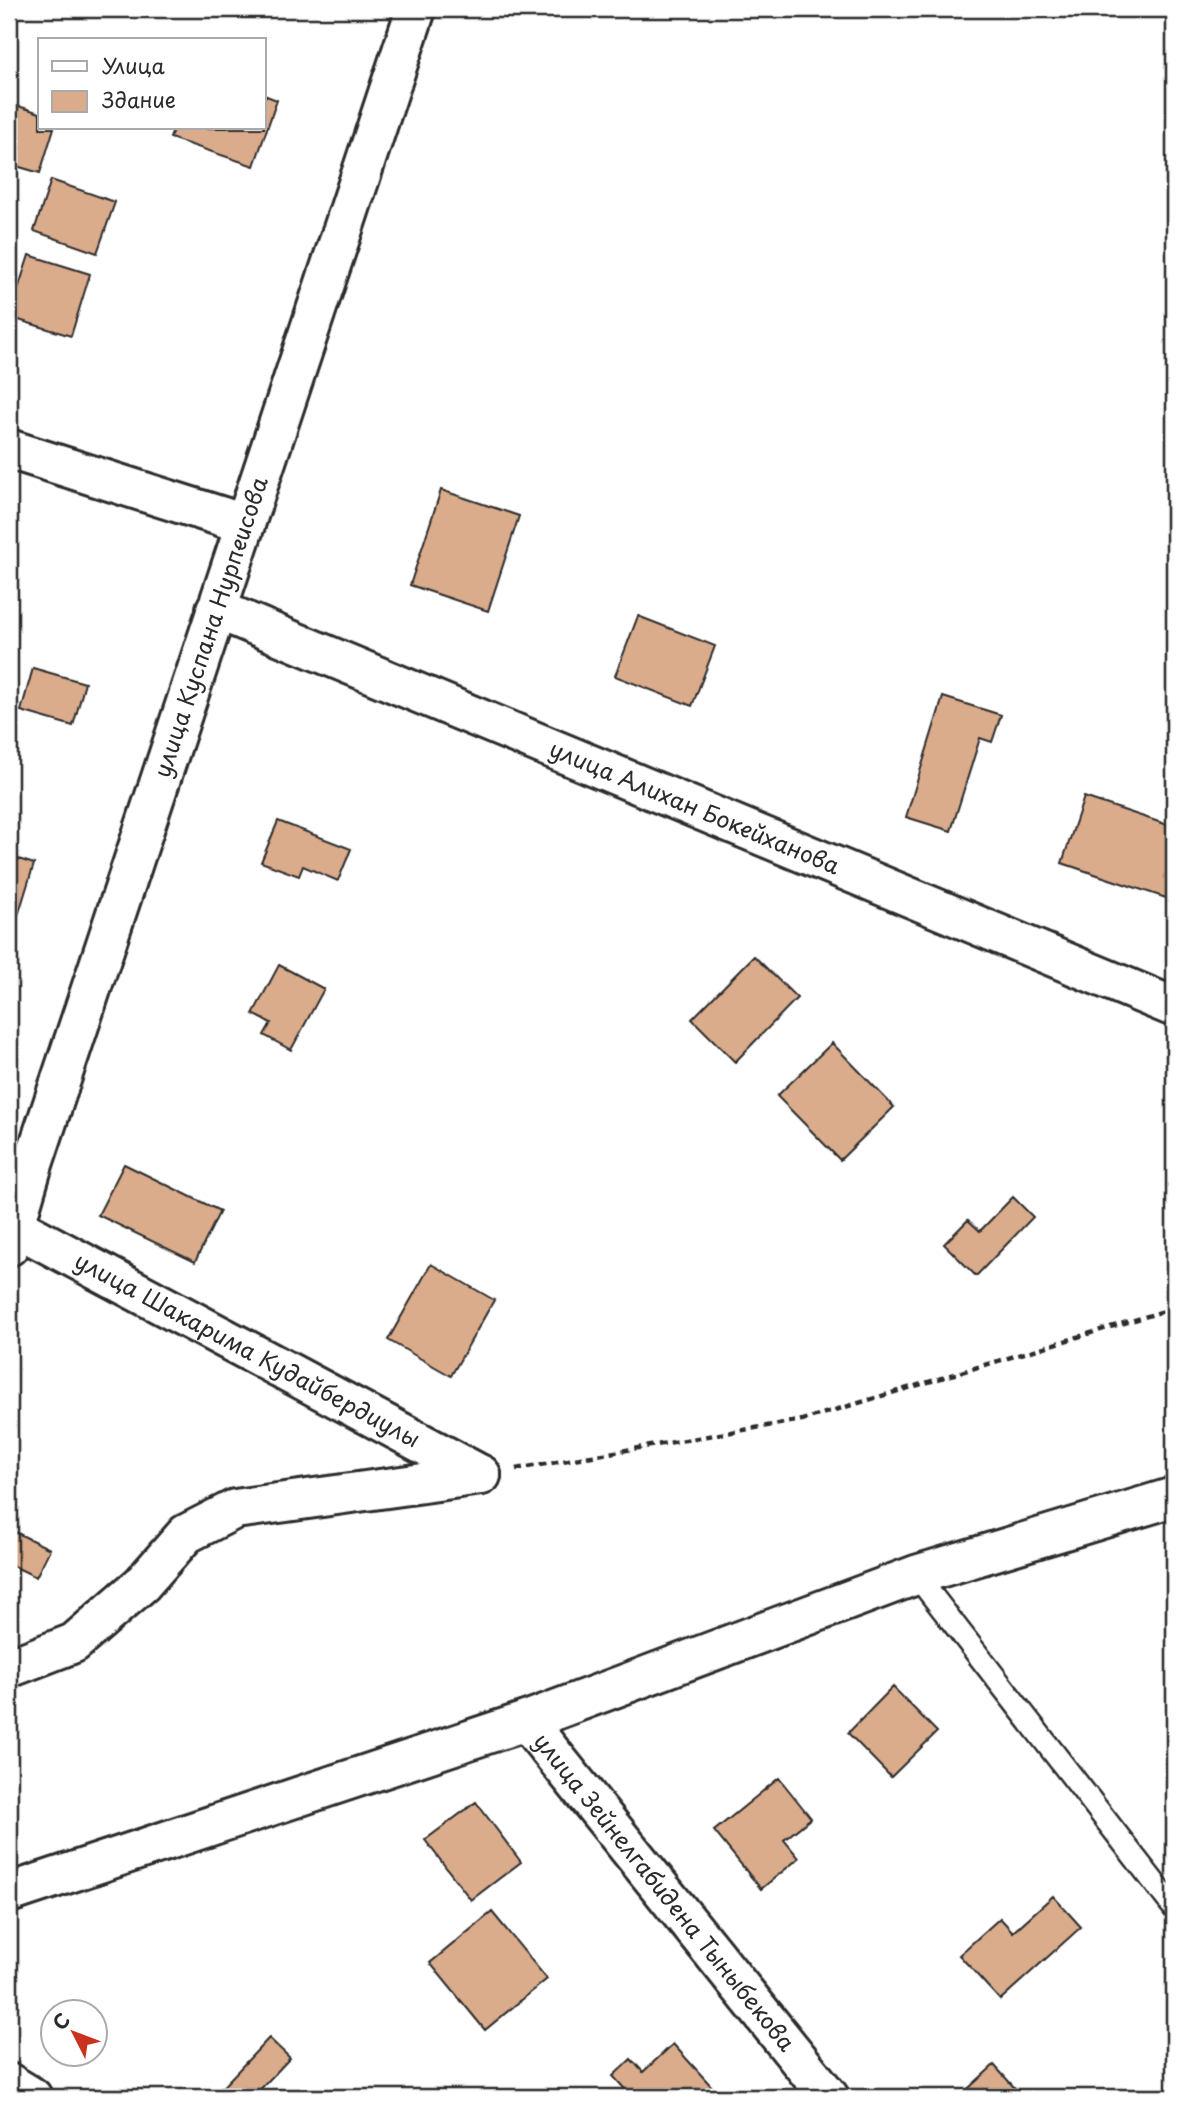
<svg xmlns="http://www.w3.org/2000/svg" width="1183" height="2106" font-family="'Playpen Sans',sans-serif">
<style>
.building{fill:#daac8c;stroke:#2b2b2b;stroke-width:2}
.lines{fill:none;stroke-linecap:round;stroke-linejoin:round}
.lane-casing{stroke:#2b2b2b;stroke-width:26}
.street-casing{stroke:#2b2b2b;stroke-width:44}
.path{stroke:#2b2b2b;stroke-width:4.5;stroke-dasharray:7 5;stroke-linecap:butt}
.lane{stroke:#fff;stroke-width:21}
.street{stroke:#fff;stroke-width:38}
.labels{text-anchor:middle;stroke-width:5;stroke-linejoin:round;paint-order:stroke}
.street-label{font-size:23px;fill:#2b2b2b;stroke:#fff}
</style>
<rect width="100%" height="100%" fill="#fff"/>
<filter id="ink" filterUnits="userSpaceOnUse"><feTurbulence type="fractalNoise" baseFrequency=".0143" numOctaves="2"/><feDisplacementMap in="SourceGraphic" scale="14" xChannelSelector="R" yChannelSelector="G"/><feConvolveMatrix kernelMatrix="1 2 1 2 8 2 1 2 1" color-interpolation-filters="sRGB"/></filter>
<g filter="url(#ink)">
<path class="building" d="M264,95L277,100L254,166L170,138L174,128H264Z
M9,103L40,113V128H54L40,173L13,165L19,147L9,144Z
M51,180L115,202L97,253L34,231Z
M29,255L90,274L71,336L9,317Z
M441,490L519,516L488,611L410,585Z
M638,616L715,646L692,706L615,676Z
M33,668L85,683L73,726L21,711Z
M943,697L1001,715L992,742L980,738L951,831L906,817Z
M1084,797L1174,827V874L1166,898L1062,863Z
M278,821L351,849L338,881L303,866L299,876L261,862Z
M9,856L34,864L12,935L9,934Z
M754,956L797,998L735,1062L692,1019Z
M279,965L324,989L291,1050L264,1035L271,1023L253,1014Z
M832,1043L894,1107L840,1160L777,1096Z
M124,1164L220,1211L195,1262L98,1215Z
M1013,1197L1033,1217L976,1276L944,1244L968,1220L980,1231Z
M431,1264L494,1300L451,1376L388,1340Z
M9,1529L50,1549L36,1577L9,1564Z
M893,1687L937,1732L891,1777L848,1733Z
M779,1778L811,1818L784,1840L799,1858L761,1889L714,1831Z
M476,1802L521,1862L471,1900L425,1840Z
M1053,1896L1081,1927L1000,2000L959,1955L1000,1918L1013,1932Z
M492,1912L547,1979L485,2030L430,1963Z
M269,2038L290,2058L253,2097H213Z
M673,2044L714,2089L705,2097H632L613,2076L631,2059L643,2072Z
M994,2065L1023,2097H959Z"/>
<g class="lines">
<g class="lane-casing">
<path id="lane" d="M916,1575L1174,1908"/>
</g>
<g class="street-casing">
<g id="street">
<path d="M9,449L245,524"/>
<path id="s1" d="M216,609L1174,1007"/>
<path id="s2" d="M16,1227L481,1475"/>
<path id="s3" d="M9,1246L33,1164L416,9"/>
<path d="M9,1668L74,1643L142,1584L186,1534L235,1509L481,1475"/>
<path id="s4" d="M526,1721L829,2097"/>
<path d="M9,1893L526,1721L916,1575L1174,1497"/>
<path d="M9,2083L32,2097"/>
</g>
</g>
<path class="path" d="M516,1469L802,1420L1174,1308"/>
<use href="#lane" class="lane"/>
<use href="#street" class="street"/>
</g>
</g>
<g class="labels">
<g class="street-label">
<text dy="8" stroke="none"><textPath href="#s3" startOffset="651">улица Куспана Нурпеисова</textPath></text>
<text dy="8" stroke="none"><textPath href="#s1" startOffset="518">улица Алихан Бокейханова</textPath></text>
<text dy="8" stroke="none"><textPath href="#s2" startOffset="262">улица Шакарима Кудайбердиулы</textPath></text>
<text dy="8" stroke="none"><textPath href="#s4" startOffset="220">улица Зейнелгабидена Тыныбекова</textPath></text>
</g>
</g>
<rect width="1183" height="2106" fill="none" stroke="#fff" stroke-width="35"/>
<rect x="18" y="18" width="1148" height="2071" fill="none" stroke="#2b2b2b" stroke-width="2.5" filter="url(#ink)"/>
<rect x="38" y="38" width="228" height="91" fill="#ffffff" stroke="#aaaaaa" stroke-width="2"/>
<rect x="52" y="61" width="35" height="10" fill="#ffffff" stroke="#aaaaaa" stroke-width="2"/>
<text x="102" y="74" font-size="21" fill="#2b2b2b">Улица</text>
<rect x="52" y="91" width="35" height="21" fill="#daac8c" stroke="#aaaaaa" stroke-width="2"/>
<text x="102" y="108" font-size="21" fill="#2b2b2b">Здание</text>
<g transform="translate(74 2033) rotate(312)"><circle r="33" fill="#ffffff" stroke="#aaaaaa" stroke-width="2"/>
<path d="M0-5L12 26L0 18L-12 26Z" fill="#c8321e"/>
<text y="-10" font-size="19" font-weight="bold" text-anchor="middle" fill="#2b2b2b">С</text>
</g>
</svg>
